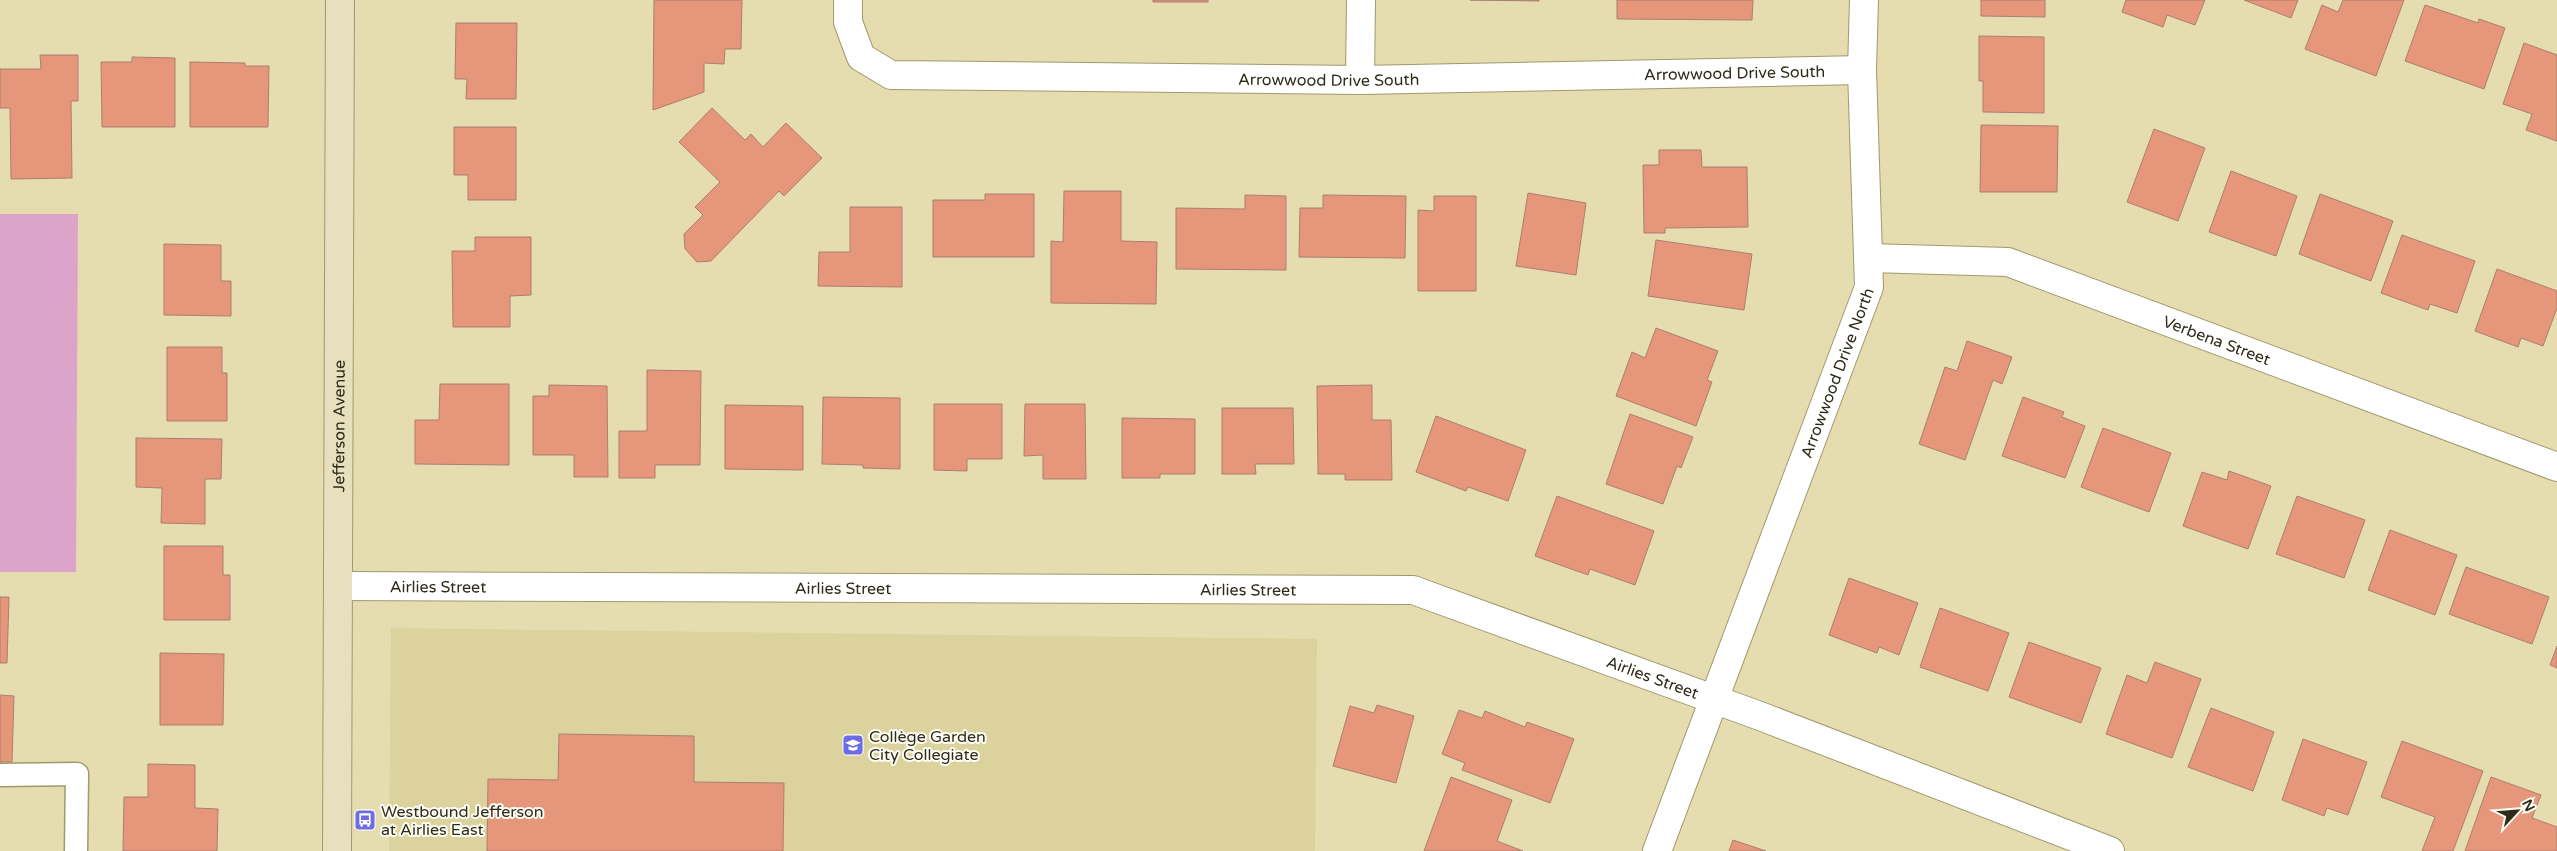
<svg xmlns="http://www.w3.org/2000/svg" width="2557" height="851" font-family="'Varela Round',sans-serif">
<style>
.built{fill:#dbd29e}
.green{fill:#dba4c8}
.building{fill:#e6967b;stroke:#ab7f70}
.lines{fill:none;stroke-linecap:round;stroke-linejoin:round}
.lane-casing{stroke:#a0996e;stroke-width:25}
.street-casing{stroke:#a0996e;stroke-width:30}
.secondary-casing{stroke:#a0996e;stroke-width:30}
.lane{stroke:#fff;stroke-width:22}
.street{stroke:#fff;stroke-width:28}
.secondary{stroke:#e6e0bf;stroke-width:28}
.labels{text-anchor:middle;stroke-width:4;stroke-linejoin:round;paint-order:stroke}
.street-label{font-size:16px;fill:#2f2b1a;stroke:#fefdf4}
.poi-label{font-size:16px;fill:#2f2b1a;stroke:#fefdf4;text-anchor:start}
</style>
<rect width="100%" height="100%" fill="#e5ddb0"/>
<path class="built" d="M391,628L1317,639L1315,851H389Z"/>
<path class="green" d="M0,214H78L76,572H0Z"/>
<path class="building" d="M654,0H742L741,49H725L724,64L704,63V92L653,110Z
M1153,0H1208V2H1153Z
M1470,0H1539V1Z
M1617,0H1753L1752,20L1617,19Z
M1981,0H2045V17L1981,16Z
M2126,0H2205L2195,25L2167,15L2163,27L2122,12Z
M2244,0H2298L2291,18Z
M2343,0H2404L2376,76L2305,49L2322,5L2338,12Z
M2425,5L2478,23L2479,19L2505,28L2484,89L2405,61Z
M456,23H517L516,99H466L467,79H455Z
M1979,36L2044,37V113L1983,112V81H1979Z
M2524,43L2557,55V141L2526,130L2532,114L2503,104Z
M40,55H78V101H71L72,178L11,179L10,108H0V69H41Z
M132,57L175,58V127H102L101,62H132Z
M190,62L245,63V66H269L268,127H190Z
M712,108L745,140L751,134L763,147L786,123L822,158L784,196L779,191L711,261L697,262L685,249L684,234L703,215L695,207L720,182L679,142Z
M1981,125L2058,126L2057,192H1980Z
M454,127H516V200H468V175H454Z
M2154,129L2205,148L2178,221L2127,202Z
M1659,150H1701L1702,167H1747L1748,227L1665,228V233H1644L1643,165H1659Z
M2231,171L2297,196L2276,256L2209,232Z
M1064,191H1121V241L1157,242L1156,304L1051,303V241L1063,242Z
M1528,193L1586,203L1576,275L1516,266Z
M985,194H1034V257H933V200H985Z
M2320,194L2393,221L2371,281L2299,254Z
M1245,195L1286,196V270L1176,269V208L1245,209Z
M1323,195L1406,196L1405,258L1299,257L1300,208H1323Z
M1434,196H1476V291H1418V210L1434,211Z
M850,207H902V287L818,286L819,252H850Z
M2402,235L2475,261L2457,313L2430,304L2428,310L2381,293Z
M475,237H531V295L510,296V327H453L452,251H475Z
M1656,240L1752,254L1744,310L1648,296Z
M164,244L221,245V281H231V316L164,315Z
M2497,269L2557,291V308L2543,346L2521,338L2518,347L2475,331Z
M1656,328L1718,351L1707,380L1712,382L1696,426L1616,396L1632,352L1645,358Z
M1967,341L2012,357L2002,384L1993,380L1965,460L1919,444L1945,367L1957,371Z
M167,347H222V373H227V421H167Z
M647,370L701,371L700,465H655V478H619V431H647Z
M440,384H509V465L415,464V420H439Z
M549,385L607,386L608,477H574V455H533V396H549Z
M1372,385V420H1391L1392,480H1345V474H1318L1317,386Z
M823,397L900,398V469L863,468V465L822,464Z
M2023,397L2064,412L2062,417L2085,426L2065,478L2002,456Z
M934,404H1002V459H967V471L934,470Z
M1025,404H1085L1086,479H1043V455L1024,456Z
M725,405L803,406V470L725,469Z
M1222,408H1293L1294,464H1255L1256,474H1222Z
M1630,414L1693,437L1681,468L1677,466L1663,504L1606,484Z
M1436,416L1526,450L1508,501L1468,487L1466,491L1416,472Z
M1122,418L1195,419V474H1160V478H1122Z
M2103,428L2171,453L2149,512L2081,487Z
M136,438L222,439L221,479H205V524L161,523L162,488L136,487Z
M2229,471L2271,486L2248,549L2183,526L2202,472L2227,480Z
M1557,496L1654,531L1635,585L1590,569L1588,575L1535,556Z
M2297,496L2365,520L2344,578L2276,554Z
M2390,530L2457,555L2435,615L2368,590Z
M164,546H223V575H230V620H164Z
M2466,567L2549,597L2532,644L2449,614Z
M1849,578L1918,603L1899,655L1879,647L1877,653L1829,635Z
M0,597H9L7,663H0Z
M1940,608L2009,633L1988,691L1920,667Z
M2029,642L2101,668L2081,723L2009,697Z
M2557,646V668L2550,665Z
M160,653L224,654L223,725H160Z
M2155,662L2201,679L2172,758L2106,734L2127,675L2147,683Z
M0,695L14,696L12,762H0Z
M1377,705L1414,716L1396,783L1333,766L1350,706L1374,713Z
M2211,708L2274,732L2253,791L2188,767Z
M1459,710L1482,718L1485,711L1525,727L1527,722L1574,739L1550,803L1462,770L1465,763L1442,754Z
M559,734L694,736V782L784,783L783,851H487L488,779L558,780Z
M2303,739L2367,762L2348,815L2327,808L2324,816L2282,800Z
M2402,741L2483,771L2453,851H2422L2435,817L2381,797Z
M148,764L195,765V808L218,809L217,851H123L124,797H148Z
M1451,777L1512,800L1497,841L1523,851H1424Z
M2491,777L2541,795L2532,818L2557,827V851H2465Z
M1733,840L1766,851H1729Z"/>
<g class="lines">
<g class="lane-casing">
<path id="lane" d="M0,775L77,774L76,851"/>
</g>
<g class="street-casing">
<g id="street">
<path id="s1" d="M848,0V22L861,57L891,75L1360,80L1862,70"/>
<path d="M1360,80L1361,0"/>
<path id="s2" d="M1869,258L2008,262L2557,467"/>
<path id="s3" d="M339,586L1413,590L1760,716L2110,851"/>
<path id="s4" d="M1657,851L1869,287L1862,70L1864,0"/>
</g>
</g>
<g class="secondary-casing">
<g id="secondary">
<path id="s5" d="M337,851L340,0"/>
</g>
</g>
<use href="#lane" class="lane"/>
<use href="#street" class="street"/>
<use href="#secondary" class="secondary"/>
</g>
<defs>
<g id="school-square" transform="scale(1.125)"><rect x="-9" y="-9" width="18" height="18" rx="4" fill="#6c6ce6" stroke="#fefdf4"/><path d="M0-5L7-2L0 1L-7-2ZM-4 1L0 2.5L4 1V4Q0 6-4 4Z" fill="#fff"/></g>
<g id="bus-square" transform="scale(1.125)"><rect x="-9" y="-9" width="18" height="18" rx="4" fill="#6c6ce6" stroke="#fefdf4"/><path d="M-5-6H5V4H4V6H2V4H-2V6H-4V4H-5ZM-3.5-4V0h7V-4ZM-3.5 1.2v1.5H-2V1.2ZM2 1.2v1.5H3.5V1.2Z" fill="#fff"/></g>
</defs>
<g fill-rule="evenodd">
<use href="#school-square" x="853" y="745"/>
<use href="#bus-square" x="365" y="820"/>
</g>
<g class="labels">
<g class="street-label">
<text dy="6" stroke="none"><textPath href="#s1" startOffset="938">Arrowwood Drive South</textPath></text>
<text dy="6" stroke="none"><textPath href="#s1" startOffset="532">Arrowwood Drive South</textPath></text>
<text dy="6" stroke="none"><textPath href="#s2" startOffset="362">Verbena Street</textPath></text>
<text dy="6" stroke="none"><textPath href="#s4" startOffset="511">Arrowwood Drive North</textPath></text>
<text dy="6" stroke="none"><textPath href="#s5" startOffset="425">Jefferson Avenue</textPath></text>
<text dy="6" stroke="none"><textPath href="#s3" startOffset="99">Airlies Street</textPath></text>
<text dy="6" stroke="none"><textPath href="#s3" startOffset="504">Airlies Street</textPath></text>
<text dy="6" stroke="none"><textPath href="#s3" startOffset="909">Airlies Street</textPath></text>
<text dy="6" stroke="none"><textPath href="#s3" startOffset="1329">Airlies Street</textPath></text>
</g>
<g class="poi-label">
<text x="869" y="742">Collège Garden<tspan x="869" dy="18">City Collegiate</tspan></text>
<text x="381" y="817">Westbound Jefferson<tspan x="381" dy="18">at Airlies East</tspan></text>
</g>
</g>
<g transform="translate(2517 811) rotate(64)" stroke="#fefdf4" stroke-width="4" paint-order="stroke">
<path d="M0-4L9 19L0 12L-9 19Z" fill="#2f2b1a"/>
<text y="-8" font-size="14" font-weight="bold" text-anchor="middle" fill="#2f2b1a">N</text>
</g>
</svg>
